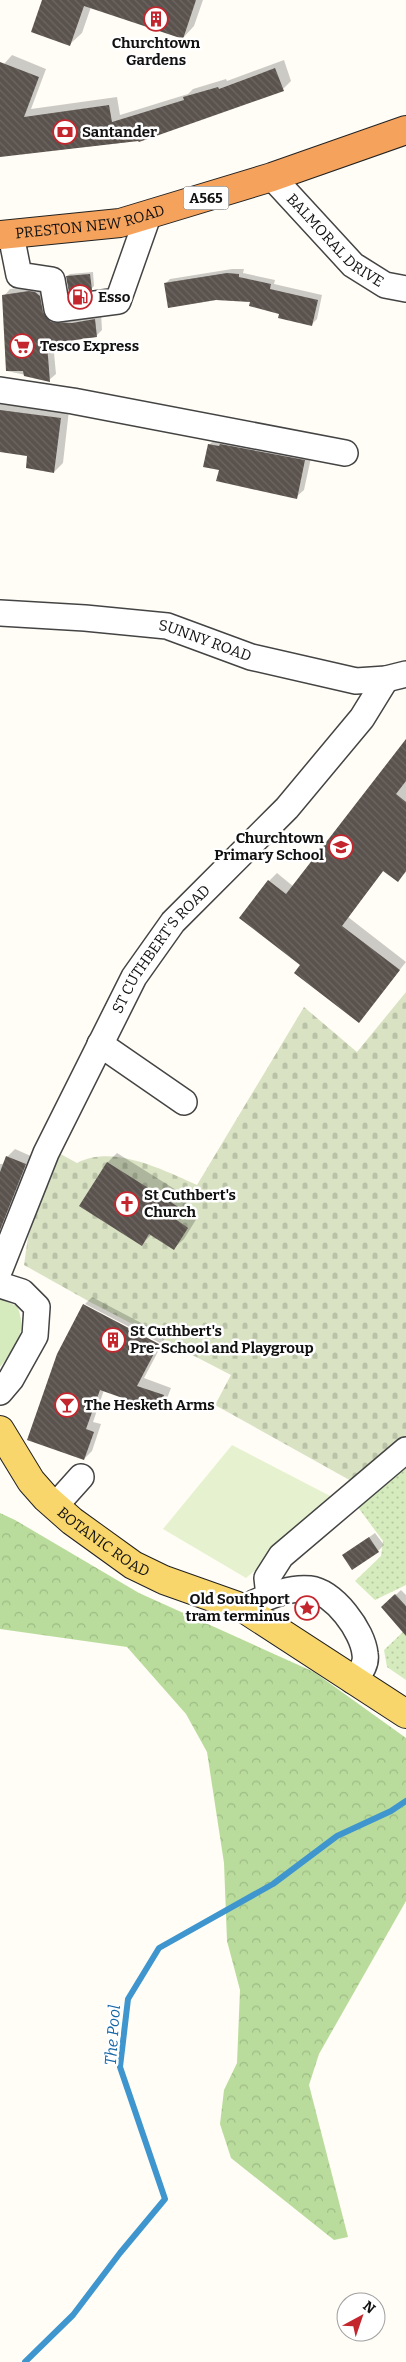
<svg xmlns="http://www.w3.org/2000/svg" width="406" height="2362" font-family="Bitter,serif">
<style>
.grass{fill:#d5ebbd}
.forest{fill:url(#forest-crowns)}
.cemetery{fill:url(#cemetery-stones)}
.park{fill:url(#park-dots)}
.pitch{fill:#e6f2cf}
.shadow{fill:#0003}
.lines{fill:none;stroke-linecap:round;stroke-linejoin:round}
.stream{stroke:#3f96cf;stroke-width:6}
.building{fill:url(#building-back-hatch)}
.minor-casing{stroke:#444;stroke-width:28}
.major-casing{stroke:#222;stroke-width:30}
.highway-casing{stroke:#222;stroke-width:30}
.minor{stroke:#fff;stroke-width:25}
.major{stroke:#f9d66b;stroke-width:28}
.highway{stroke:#f5a25d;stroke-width:28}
.labels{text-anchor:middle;stroke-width:5;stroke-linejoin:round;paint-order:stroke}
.shield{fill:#fff;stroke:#585858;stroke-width:1}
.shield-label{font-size:14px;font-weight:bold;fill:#111}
.poi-label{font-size:15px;font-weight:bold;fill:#111;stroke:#fff;text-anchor:start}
.street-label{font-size:15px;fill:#111;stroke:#fff}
.water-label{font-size:16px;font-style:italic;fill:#1768a6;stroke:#fff}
</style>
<defs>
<pattern id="forest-crowns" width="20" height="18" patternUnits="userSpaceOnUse" patternTransform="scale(1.25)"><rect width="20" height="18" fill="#b9dc9c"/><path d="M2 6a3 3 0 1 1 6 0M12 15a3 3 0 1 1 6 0" fill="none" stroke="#9ebc85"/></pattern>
<pattern id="cemetery-stones" width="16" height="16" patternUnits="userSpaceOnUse" patternTransform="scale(1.25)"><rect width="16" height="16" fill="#d9e3c4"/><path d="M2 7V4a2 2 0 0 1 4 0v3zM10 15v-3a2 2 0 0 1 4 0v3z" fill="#b9c2a7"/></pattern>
<pattern id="park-dots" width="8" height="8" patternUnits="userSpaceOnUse" patternTransform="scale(1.25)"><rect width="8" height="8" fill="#d5ebbd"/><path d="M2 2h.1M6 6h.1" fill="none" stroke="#b6c8a1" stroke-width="1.8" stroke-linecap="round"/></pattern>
<pattern id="building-back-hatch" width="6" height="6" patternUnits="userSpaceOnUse" patternTransform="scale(1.25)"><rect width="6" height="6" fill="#5a524d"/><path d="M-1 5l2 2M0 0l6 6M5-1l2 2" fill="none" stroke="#6d6662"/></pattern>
</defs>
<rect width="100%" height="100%" fill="#fffdf5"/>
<path class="grass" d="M0,1299L17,1306C28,1331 16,1347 0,1367Z"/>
<path class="forest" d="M0,1513L15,1520L139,1593L314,1672L406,1738V1901L319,2054L309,2085L348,2237L334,2240L231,2158L220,2124L224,2090L237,2063L240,1990L227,1941L224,1863L207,1752L186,1714L127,1647L0,1629Z"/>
<path class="cemetery" d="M406,992V1449L362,1487L215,1405L231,1375L90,1302L24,1265L28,1237L57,1152L77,1163C113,1144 163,1170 197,1185L304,1007L357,1052Z"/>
<path class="park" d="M406,1456V1585L375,1600L355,1581L381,1556L383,1541L354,1502Z
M406,1629V1680L387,1667L384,1650Z"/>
<path class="pitch" d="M232,1445L338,1500L246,1578L163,1529Z"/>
<path class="shadow" d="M43,0H203L194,26L183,38L91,7L82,33L70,44Z
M12,55L46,69L31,109L117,97L120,115L188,94L193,89L226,79L227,81L284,60L291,81L283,89L139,141L0,156V74L4,64Z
M232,269H244L243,273L275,280L274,284L322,295L317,319L312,324L251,300L165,284L170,279Z
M93,272L94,286L91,289L67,276L70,274Z
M42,286L101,313L102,330L96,336L53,342L56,374L49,380L7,371L4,296L10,289Z
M0,391L69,410L63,463L54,472L29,455L0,451Z
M217,437L312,453L304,490L296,497L220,470L209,445Z
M406,741V872L397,881L384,870L348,917L406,962L359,1021L302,964L269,881L277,873L294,887Z
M15,1149L33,1157L0,1239V1164H5L7,1157Z
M117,1153L189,1198L183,1208L197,1218L184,1239L174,1248L152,1234L142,1244L81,1206L108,1162Z
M92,1297L166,1336L162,1344L85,1304Z
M85,1304V1306L161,1346L144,1378L171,1388L166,1401L158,1409L104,1390L93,1422L101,1424L92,1451L84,1459Z
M375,1533L384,1545L378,1551L344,1555Z
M401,1590L406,1595V1605L392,1618L388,1602Z"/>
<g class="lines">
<path class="stream" d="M25,2362L73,2315L120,2253L165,2199L120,2067L128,1999L159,1948L273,1884L337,1836L391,1811L406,1801"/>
</g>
<path class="building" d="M42,0H196L183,39L84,6L70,46L31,32Z
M0,62L39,77L24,117L109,105L112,122L184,100L183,97L218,87L219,89L275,68L284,91L139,142L138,141L0,157Z
M227,273L239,274V277L271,284L270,289L318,300L312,326L278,318L279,314L249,306L250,302L216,300L168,308L164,283Z
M90,274L92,290L69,293L66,276Z
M29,291L35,292L40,296L43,312L51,322L72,323L95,319L97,337L47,344L50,382L24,376L23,371H6L2,295Z
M0,410L61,418L54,473L26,468L27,456L0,452Z
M208,444L219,446L220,444L305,460L297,499L216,481L219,470L203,467Z
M406,739V781L396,794L406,802V871L398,882L383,871L342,926L400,970L359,1023L294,973L300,965L239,918L268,880L286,894Z
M6,1156L26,1164L0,1230V1172Z
M107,1162L180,1208L174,1218L188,1228L174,1250L149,1234L142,1246L79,1206Z
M83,1304L159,1344L137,1386L164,1395L159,1411L100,1390L86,1429L94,1432L84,1460L27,1440L57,1354Z
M369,1537L379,1552L352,1570L342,1555Z
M395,1594L406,1606V1636L381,1607Z"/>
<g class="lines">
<g class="minor-casing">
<g id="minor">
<path id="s1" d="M272,177L353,265L385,285L406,289"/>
<path d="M11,235L19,275L52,280L57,309L118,301L148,216"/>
<path d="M0,390L73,401L345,453"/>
<path id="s2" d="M0,613L85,618L167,626L251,657L356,681L386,679L406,674"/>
<path d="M100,1044L184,1102"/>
<path id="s3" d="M0,1269L46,1153L134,977L173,922L287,808L362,718L386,679"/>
<path d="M0,1285L22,1292L37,1307L35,1336L11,1379L0,1392"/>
<path d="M55,1506L81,1477"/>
<path d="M269,1596L267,1578L281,1556L406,1450"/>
<path d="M254,1603C271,1595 291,1587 310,1589C334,1592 363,1631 365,1654C367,1665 360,1672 353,1681"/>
</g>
</g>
<g class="major-casing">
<g id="major">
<path id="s4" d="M0,1430L31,1481L46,1498L72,1521L133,1565L164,1580L243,1608L406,1714"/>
</g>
</g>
<g class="highway-casing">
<g id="highway">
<path id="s5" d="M0,235L120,223L272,177L406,130"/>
</g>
</g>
<use href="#minor" class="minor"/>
<use href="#major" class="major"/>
<use href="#highway" class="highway"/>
</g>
<defs>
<g id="building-ring" transform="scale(1.25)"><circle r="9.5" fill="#fff" stroke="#c4262e" stroke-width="1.5"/><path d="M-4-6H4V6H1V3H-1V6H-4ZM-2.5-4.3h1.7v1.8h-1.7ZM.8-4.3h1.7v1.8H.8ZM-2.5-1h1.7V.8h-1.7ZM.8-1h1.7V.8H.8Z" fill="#c4262e"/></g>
<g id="bank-ring" transform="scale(1.25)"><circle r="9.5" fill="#fff" stroke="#c4262e" stroke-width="1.5"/><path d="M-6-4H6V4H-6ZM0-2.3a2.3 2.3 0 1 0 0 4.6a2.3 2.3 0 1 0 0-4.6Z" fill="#c4262e"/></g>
<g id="fuel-ring" transform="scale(1.25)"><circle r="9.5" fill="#fff" stroke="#c4262e" stroke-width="1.5"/><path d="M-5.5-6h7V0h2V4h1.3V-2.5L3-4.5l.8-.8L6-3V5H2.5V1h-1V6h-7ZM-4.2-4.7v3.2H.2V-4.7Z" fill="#c4262e"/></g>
<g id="supermarket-ring" transform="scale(1.25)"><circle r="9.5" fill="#fff" stroke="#c4262e" stroke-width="1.5"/><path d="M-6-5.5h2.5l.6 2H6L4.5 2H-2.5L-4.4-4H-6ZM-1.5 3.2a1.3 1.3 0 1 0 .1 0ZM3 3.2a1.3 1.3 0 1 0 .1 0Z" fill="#c4262e"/></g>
<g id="school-ring" transform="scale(1.25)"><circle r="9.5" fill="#fff" stroke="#c4262e" stroke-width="1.5"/><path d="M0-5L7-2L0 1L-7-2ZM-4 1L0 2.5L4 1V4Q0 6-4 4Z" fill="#c4262e"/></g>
<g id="church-ring" transform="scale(1.25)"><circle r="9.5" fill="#fff" stroke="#c4262e" stroke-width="1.5"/><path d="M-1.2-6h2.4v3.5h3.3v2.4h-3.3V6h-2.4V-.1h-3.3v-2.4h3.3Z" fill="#c4262e"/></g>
<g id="bar-ring" transform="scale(1.25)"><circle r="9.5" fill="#fff" stroke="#c4262e" stroke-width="1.5"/><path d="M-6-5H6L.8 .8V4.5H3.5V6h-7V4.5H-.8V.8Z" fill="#c4262e"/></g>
<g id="sight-ring" transform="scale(1.25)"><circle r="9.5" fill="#fff" stroke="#c4262e" stroke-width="1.5"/><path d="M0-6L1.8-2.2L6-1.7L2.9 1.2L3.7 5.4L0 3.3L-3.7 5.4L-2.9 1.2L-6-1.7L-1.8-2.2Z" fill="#c4262e"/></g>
</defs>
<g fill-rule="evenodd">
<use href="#building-ring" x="156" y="19"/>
<use href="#bank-ring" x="65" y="132"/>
<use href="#fuel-ring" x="80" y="297"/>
<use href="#supermarket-ring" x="22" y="346"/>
<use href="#school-ring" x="341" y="847"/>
<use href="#church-ring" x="127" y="1204"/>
<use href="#building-ring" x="113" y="1340"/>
<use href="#bar-ring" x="67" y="1405"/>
<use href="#sight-ring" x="307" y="1608"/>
</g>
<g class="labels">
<rect class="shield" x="183.5" y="186.5" width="45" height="23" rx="4"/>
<g class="shield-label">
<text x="206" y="203">A565</text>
</g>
<g class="poi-label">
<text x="156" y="48" text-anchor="middle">Churchtown<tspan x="156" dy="17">Gardens</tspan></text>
<text x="82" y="137">Santander</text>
<text x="98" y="302">Esso</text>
<text x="40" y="351">Tesco Express</text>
<text x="324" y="843" text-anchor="end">Churchtown<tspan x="324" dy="17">Primary School</tspan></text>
<text x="144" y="1200">St Cuthbert's<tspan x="144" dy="17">Church</tspan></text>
<text x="130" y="1336">St Cuthbert's<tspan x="130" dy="17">Pre-School and Playgroup</tspan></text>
<text x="84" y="1410">The Hesketh Arms</text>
<text x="290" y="1604" text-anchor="end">Old Southport<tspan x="290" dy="17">tram terminus</tspan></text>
</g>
<g class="street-label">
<text dy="5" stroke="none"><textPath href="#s5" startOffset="91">PRESTON NEW ROAD</textPath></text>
<text dy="5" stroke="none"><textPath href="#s1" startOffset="90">BALMORAL DRIVE</textPath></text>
<text dy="5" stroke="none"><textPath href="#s2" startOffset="208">SUNNY ROAD</textPath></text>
<text dy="5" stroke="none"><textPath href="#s3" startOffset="360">ST CUTHBERT'S ROAD</textPath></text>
<text dy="5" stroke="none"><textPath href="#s4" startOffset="155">BOTANIC ROAD</textPath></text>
</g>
<g class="water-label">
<text transform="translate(112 2035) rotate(-86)" y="6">The Pool</text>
</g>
</g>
<g transform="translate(361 2317) rotate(40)"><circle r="24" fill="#ffffff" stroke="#a0a0a0"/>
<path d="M0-4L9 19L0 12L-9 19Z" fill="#c4262e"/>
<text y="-8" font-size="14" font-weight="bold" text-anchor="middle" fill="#111111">N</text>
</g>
</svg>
